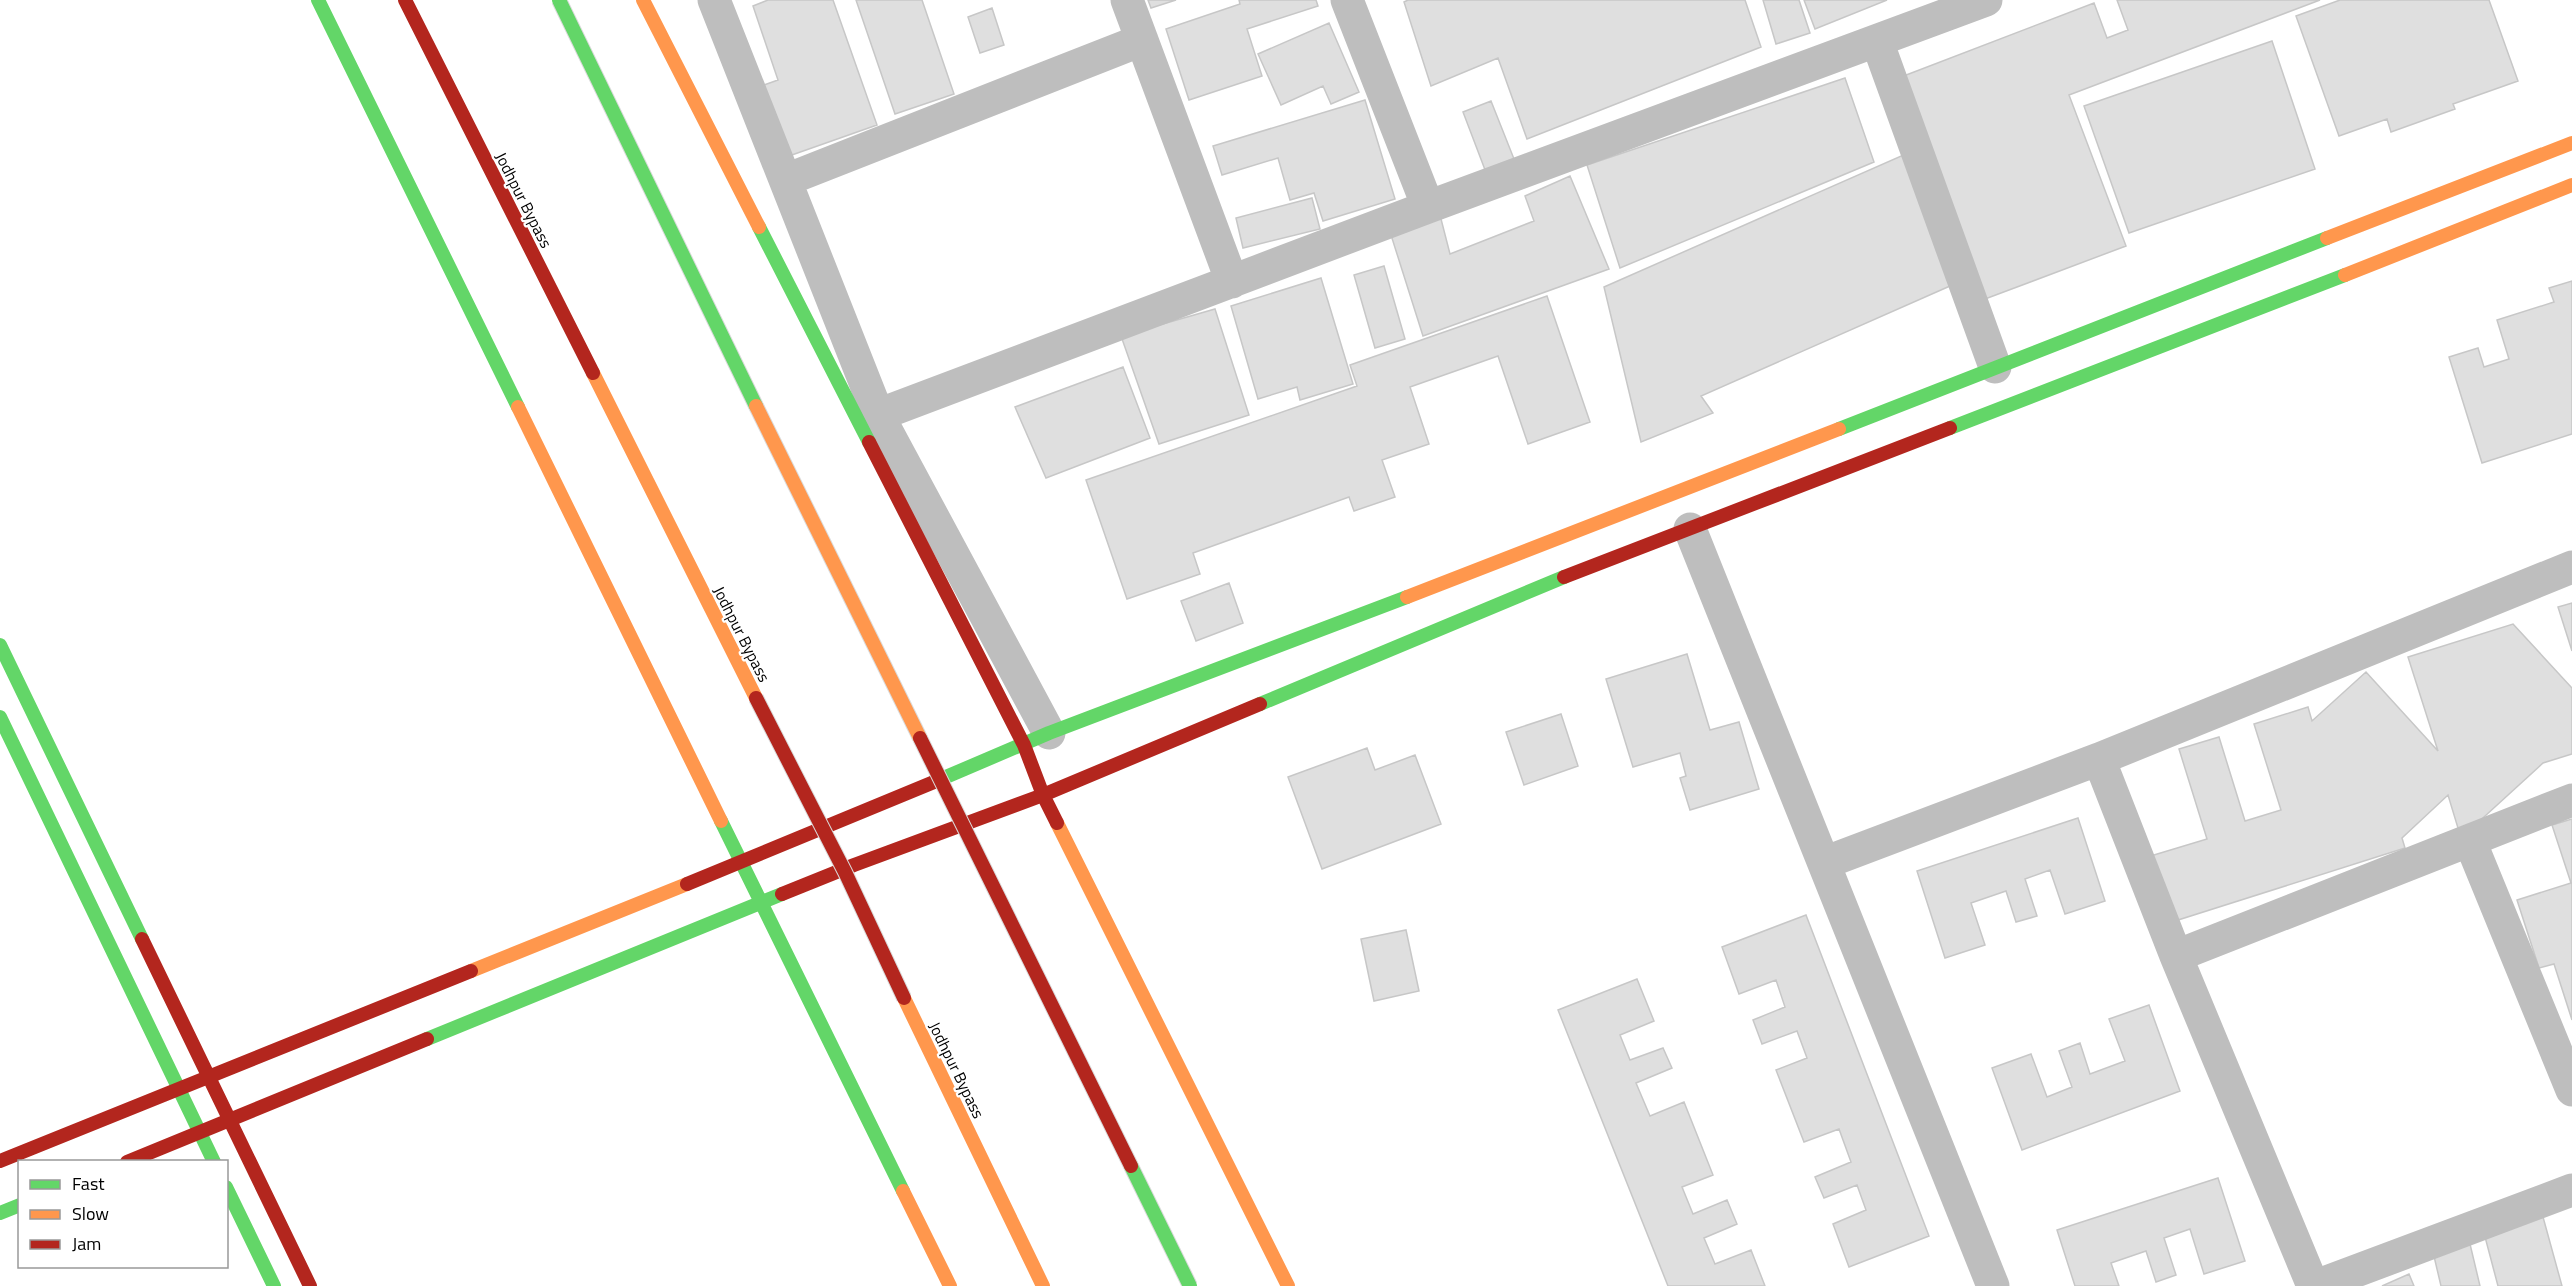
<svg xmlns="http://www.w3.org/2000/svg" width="2572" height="1286" font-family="'Titillium Web',sans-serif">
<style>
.building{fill:#dfdfdf;stroke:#c7c7c7;stroke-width:1.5}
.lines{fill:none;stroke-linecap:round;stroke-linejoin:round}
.street{stroke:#bebebe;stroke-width:33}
.fast{stroke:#63d668;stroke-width:14}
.slow{stroke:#ff974d;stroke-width:14}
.jam{stroke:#b3261e;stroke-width:14}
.fast-bridge-casing{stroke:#dbdbdb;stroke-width:16;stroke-linecap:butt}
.slow-bridge-casing{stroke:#dbdbdb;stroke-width:16;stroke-linecap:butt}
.jam-bridge-casing{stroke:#dbdbdb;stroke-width:16;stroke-linecap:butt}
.fast-bridge{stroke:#63d668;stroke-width:14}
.slow-bridge{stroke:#ff974d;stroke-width:14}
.jam-bridge{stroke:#b3261e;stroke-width:14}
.labels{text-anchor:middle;stroke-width:4.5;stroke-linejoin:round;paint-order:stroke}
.street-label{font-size:16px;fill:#000;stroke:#fff}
</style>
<rect width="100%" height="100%" fill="#fff"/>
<path class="building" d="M768,0H833L877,125L789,156L764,85L778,80L753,6Z
M856,0H922L954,94L895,114Z
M1148,0H1176L1151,8Z
M1239,0H1316L1318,6L1247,29L1262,76L1189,100L1166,29L1240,4Z
M1408,0H1745L1761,47L1527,139L1498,58L1431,86L1404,2Z
M1763,0H1799L1810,33L1776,44Z
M1804,0H1887L1815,29Z
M2117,0H2320L2069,95L2126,246L1985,299L1901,77L2094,3L2107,38L2128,30Z
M2340,0H2489L2518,81L2453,104L2455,109L2391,132L2387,119L2339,136L2296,16Z
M992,8L1004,45L980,53L968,17Z
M1329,23L1359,92L1331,104L1323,86L1281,105L1258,54Z
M2272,41L2315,169L2129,233L2084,106Z
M1845,78L1874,162L1620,268L1587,165Z
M1365,100L1395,199L1323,221L1314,193L1290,200L1278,158L1222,175L1213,146Z
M1491,101L1516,164L1487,175L1463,112Z
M1908,153L1950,286L1701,396L1713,413L1641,442L1604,287Z
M1570,176L1609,269L1423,336L1391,235L1440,215L1450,254L1534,221L1525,196Z
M1312,198L1320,229L1243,248L1236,218Z
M1384,266L1405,339L1375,348L1354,275Z
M1321,278L1353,384L1300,400L1297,387L1258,399L1231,306Z
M2572,281V434L2482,463L2449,357L2478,348L2484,367L2509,359L2497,320L2554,302L2549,288Z
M1547,296L1590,422L1528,444L1498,356L1410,387L1429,444L1382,460L1395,497L1354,511L1349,497L1193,553L1200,574L1127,599L1086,480L1357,386L1350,365Z
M1215,309L1249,415L1159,444L1121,336Z
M1123,367L1150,438L1046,478L1015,407Z
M1229,583L1243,623L1196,641L1181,601Z
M2572,603V651L2558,607Z
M2513,624L2572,688V754L2543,763L2461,838L2448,795L2402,838L2405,848L2178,920L2144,858L2207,839L2179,749L2219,737L2245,821L2281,810L2254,724L2308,707L2312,721L2366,672L2438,751L2408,657Z
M1687,654L1710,730L1739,722L1759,789L1690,810L1680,778L1686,776L1680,753L1633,767L1606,679Z
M1561,714L1578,766L1524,785L1506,732Z
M1367,748L1375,770L1415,755L1441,824L1322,869L1288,777Z
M2078,818L2105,901L2065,914L2050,870L2025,879L2037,916L2016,922L2006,891L1971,903L1985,945L1945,958L1917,871Z
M2572,819V1020L2554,964L2539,968L2517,900L2571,883L2552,825Z
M1806,915L1929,1236L1849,1267L1833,1224L1866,1210L1857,1185L1824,1198L1815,1177L1851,1162L1839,1129L1804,1142L1776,1070L1807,1058L1797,1031L1762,1044L1753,1020L1785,1007L1776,980L1739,994L1722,947Z
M1406,930L1419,991L1374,1001L1361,939Z
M1637,979L1654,1021L1620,1035L1630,1060L1663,1048L1672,1068L1636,1083L1650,1116L1684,1102L1713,1175L1682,1187L1693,1214L1727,1200L1737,1224L1704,1238L1715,1264L1751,1250L1765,1286H1668L1558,1010Z
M2149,1005L2180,1091L2022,1150L1992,1068L2031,1054L2047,1097L2072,1087L2059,1051L2080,1043L2090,1074L2125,1061L2109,1019Z
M2218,1178L2245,1261L2204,1274L2190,1229L2164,1238L2176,1275L2156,1282L2146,1251L2111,1263L2119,1286H2075L2057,1230Z
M2543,1217L2562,1286H2498L2484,1233Z
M2470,1244L2480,1286H2441L2433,1252Z
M2409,1274L2414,1286H2382Z"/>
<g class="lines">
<path class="street" d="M714,0L878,415L1049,733
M1127,0L1232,282
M1347,0L1428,207
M1877,41L1995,367
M786,180L1142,40
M878,415L1428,207L1986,0
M1690,529L1993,1286
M2099,759L2176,956L2313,1286
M2470,841L2572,1090
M1824,863L2099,759L2572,567
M2176,956L2572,800
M2316,1286L2572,1190"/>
<path class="fast" d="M318,0L518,407
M759,227L869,442
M1950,428L2345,275
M1839,429L2327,238
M0,645L142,939
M1260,704L1564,577
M0,717L214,1162
M934,782L1049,733L1407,597
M721,821L903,1191
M427,1039L782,894
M226,1187L274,1286
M0,1213L20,1205"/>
<path class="slow" d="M643,0L759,227
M2327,238L2572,143
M2345,275L2572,185
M593,373L756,698
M518,407L721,821
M1407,597L1839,429
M1057,823L1288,1286
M471,971L687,884
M904,998L1043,1286
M903,1191L950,1286"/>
<path class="jam" d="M405,0L593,373
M869,442L1024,745L1043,795L1057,823
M1564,577L1950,428
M687,884L934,782
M782,894L854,865L1043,795L1260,704
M142,939L310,1286
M0,1161L471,971
M127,1162L427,1039"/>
<g class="fast-bridge-casing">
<path id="fast-bridge" d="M559,0L756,406
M1131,1166L1190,1286"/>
</g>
<g class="slow-bridge-casing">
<path id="slow-bridge" d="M756,406L920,738"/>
</g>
<g class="jam-bridge-casing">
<path id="jam-bridge" d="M756,698L845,872L904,998
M920,738L1131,1166"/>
</g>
<use href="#fast-bridge" class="fast-bridge"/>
<use href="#slow-bridge" class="slow-bridge"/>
<use href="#jam-bridge" class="jam-bridge"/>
</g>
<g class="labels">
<g class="street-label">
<text transform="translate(524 200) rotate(63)" y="6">Jodhpur Bypass</text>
<text transform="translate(742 634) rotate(63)" y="6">Jodhpur Bypass</text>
<text transform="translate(957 1070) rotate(64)" y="6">Jodhpur Bypass</text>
</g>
</g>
<rect x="18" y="1160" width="210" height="108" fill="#ffffff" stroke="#999999" stroke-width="1.5"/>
<rect x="30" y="1180" width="30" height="9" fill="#63d668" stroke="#999999" stroke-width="1.5"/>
<text x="72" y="1190" font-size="18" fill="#000000">Fast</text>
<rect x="30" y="1210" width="30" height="9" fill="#ff974d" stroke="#999999" stroke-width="1.5"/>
<text x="72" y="1220" font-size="18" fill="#000000">Slow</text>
<rect x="30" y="1240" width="30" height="9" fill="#b3261e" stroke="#999999" stroke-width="1.5"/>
<text x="72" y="1250" font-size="18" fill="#000000">Jam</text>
</svg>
